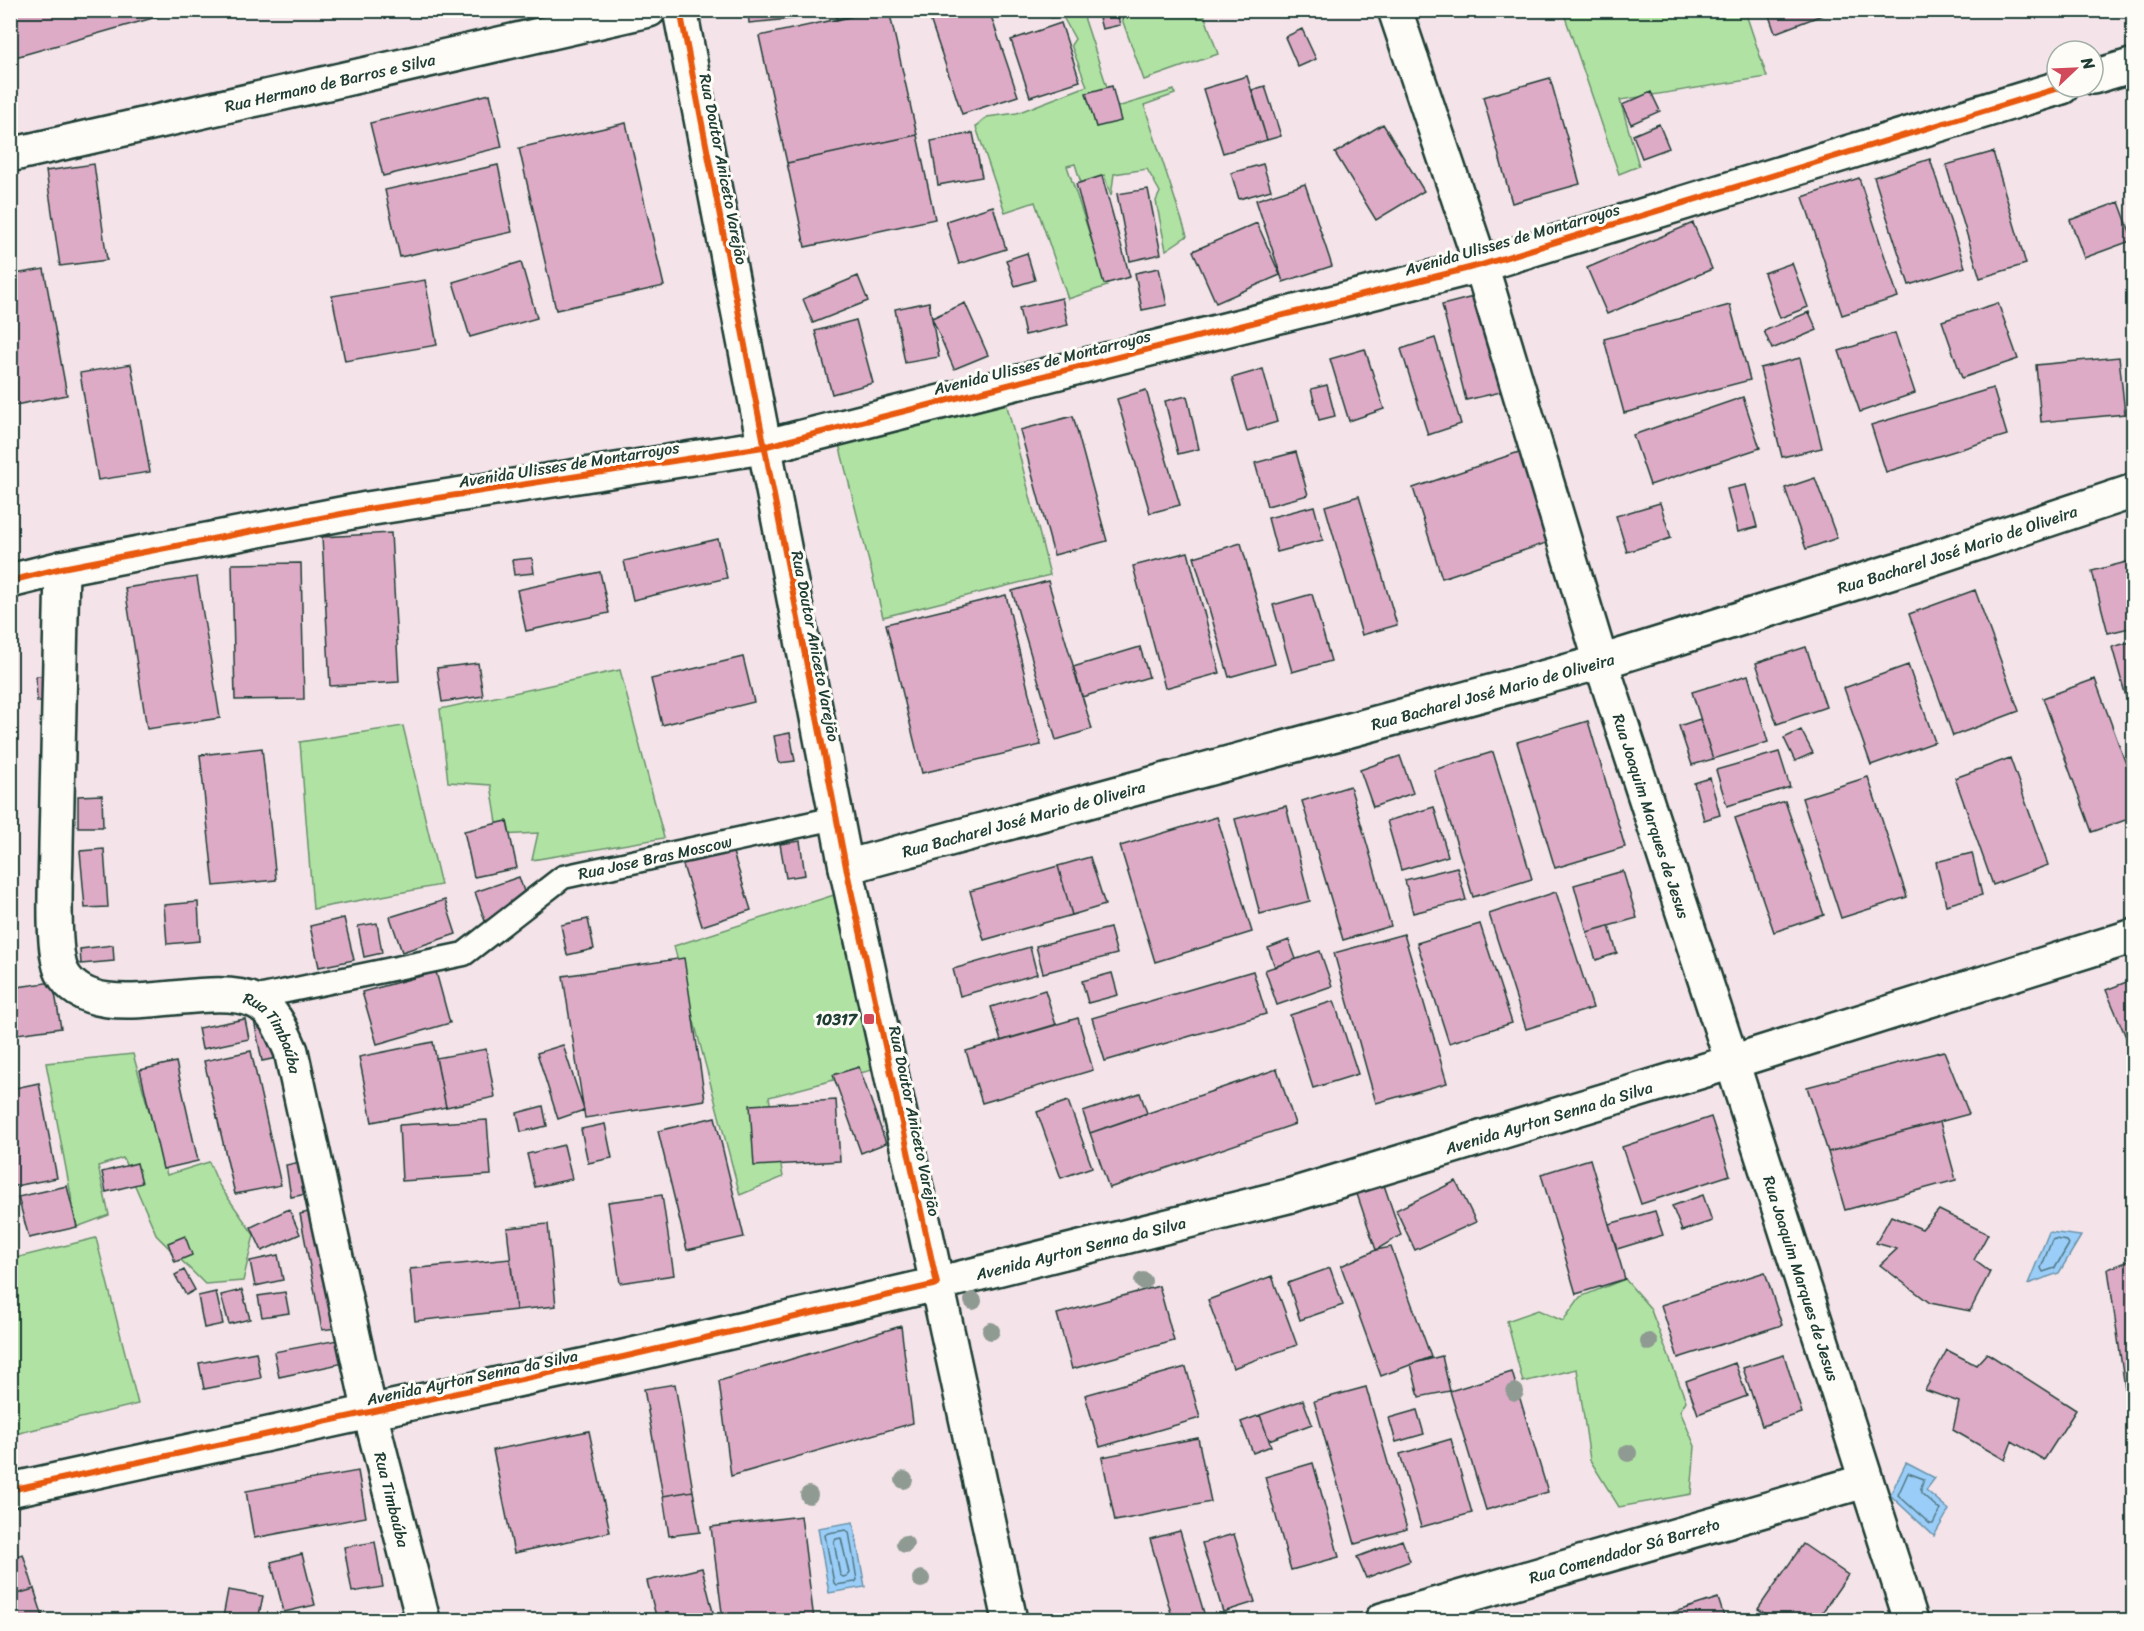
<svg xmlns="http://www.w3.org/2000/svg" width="2144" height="1631" font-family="Sriracha,sans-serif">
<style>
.green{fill:#b0e3a3;stroke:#68906c;stroke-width:1.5}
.water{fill:#9acdf8;stroke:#6993aa;stroke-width:1.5}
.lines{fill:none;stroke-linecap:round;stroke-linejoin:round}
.shore{stroke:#507782;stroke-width:1.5}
.building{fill:#deabc7;stroke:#1f3d34;stroke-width:1.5}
.lane-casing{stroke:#1f3d34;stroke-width:27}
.street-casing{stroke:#1f3d34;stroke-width:38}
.secondary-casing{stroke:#1f3d34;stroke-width:38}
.primary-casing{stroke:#1f3d34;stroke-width:38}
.lane{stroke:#fdfcf7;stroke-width:22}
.street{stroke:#fdfcf7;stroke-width:33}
.secondary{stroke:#fdfcf7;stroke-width:33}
.primary{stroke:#fdfcf7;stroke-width:33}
.cycleway-casing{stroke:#fdfcf7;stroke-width:10}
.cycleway{stroke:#e8590c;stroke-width:6}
.tree{fill:#8f9a92}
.poi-dot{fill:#d1495b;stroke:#fdfcf7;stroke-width:2}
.labels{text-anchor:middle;stroke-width:6;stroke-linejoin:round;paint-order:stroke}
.street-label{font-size:16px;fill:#1f3d34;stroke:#fdfcf7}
.poi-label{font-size:16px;font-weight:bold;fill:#1f3d34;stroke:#fdfcf7;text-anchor:end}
</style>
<rect width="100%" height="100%" fill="#f4e4e9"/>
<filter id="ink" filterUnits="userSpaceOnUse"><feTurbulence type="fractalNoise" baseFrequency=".0167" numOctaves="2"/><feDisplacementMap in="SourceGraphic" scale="12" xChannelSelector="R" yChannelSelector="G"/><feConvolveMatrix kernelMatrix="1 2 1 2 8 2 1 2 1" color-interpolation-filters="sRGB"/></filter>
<g filter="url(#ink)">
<path class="green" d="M1045,11H1082L1114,108L1174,90L1175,94L1144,105L1187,236L1166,250L1156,201L1160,192L1147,169L1114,174L1111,196L1104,175L1081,183L1075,164L1067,166L1107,286L1068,299L1035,202L1005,212L976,127L987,117L1017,113L1087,86L1071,45L1075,39L1063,17L1051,18Z
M1119,11H1203L1218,54L1144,80Z
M1563,11H1745L1767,77L1620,100L1639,166L1619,174Z
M1006,402L1050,575L883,617L839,444Z
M620,670L664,838L532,860L538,833L499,835L491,785L448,782L440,709Z
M403,726L441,885L313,909L300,742Z
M834,895L872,1070L769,1097L783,1177L740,1195L674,946Z
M133,1054L167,1175L209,1162L219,1185L254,1235L243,1281L205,1284L157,1236L123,1158L98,1166L109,1215L77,1227L46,1063Z
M96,1238L138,1404L11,1435V1259Z
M1625,1279L1650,1308L1686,1401L1680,1411L1695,1446L1691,1494L1619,1507L1590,1460L1577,1369L1523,1382L1507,1321L1538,1310L1563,1321L1580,1297Z"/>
<path class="water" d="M2049,1232L2081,1236L2059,1273L2028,1284Z
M1906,1463L1935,1478L1926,1490L1949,1510L1934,1536L1890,1495Z
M853,1522L865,1587L829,1593L818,1528Z"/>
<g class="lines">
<path class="shore" d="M2055,1239L2067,1241L2069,1244L2055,1268L2043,1272L2041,1268L2052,1240Z
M1908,1473L1924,1479L1921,1488V1493L1940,1510L1933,1524H1930L1898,1495Z
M846,1530L849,1532L857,1580L855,1582L836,1585L834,1583L825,1535L828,1533Z
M841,1538L849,1573L847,1576L843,1577L840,1575L834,1542L836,1539Z"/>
</g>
<path class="building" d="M31,10H173L174,12L12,58L10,16Z
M748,10H797L798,18L749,23Z
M835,10H879L837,20Z
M879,10H889L917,135L787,163L759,36Z
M927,10H989L1018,96L962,114Z
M1097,10H1116L1120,25L1102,29Z
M1767,10H1829L1830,12L1775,33Z
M1061,23L1080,81L1030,97L1011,40Z
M1302,29L1316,59L1298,67L1285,37Z
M1247,76L1267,140L1223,153L1203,89Z
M1550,78L1580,184L1512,203L1483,97Z
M1112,86L1121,121L1096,127L1086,93Z
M1265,86L1281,136L1267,140L1252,90Z
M1651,92L1660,111L1631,124L1622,105Z
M490,94L502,147L383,176L370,123Z
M626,123L664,286L556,310L519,148Z
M1383,124L1424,191L1376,220L1335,153Z
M1659,124L1669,148L1642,158L1633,135Z
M973,133L982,177L938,185L931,141Z
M917,135L935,219L805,247L787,163Z
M1993,152L2026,264L1980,278L1946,165Z
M1930,159L1965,267L1909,285L1874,177Z
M94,164L107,260L60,266L46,171Z
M1263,164L1271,190L1239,199L1231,173Z
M498,165L512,232L400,257L385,190Z
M1102,176L1130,277L1104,284L1076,184Z
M1859,178L1898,297L1842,315L1803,197Z
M1305,184L1332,266L1283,282L1256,200Z
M1148,189L1161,254L1130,261L1117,194Z
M2119,202L2133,240L2084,258L2070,220Z
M993,206L1006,249L959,264L946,221Z
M1257,223L1280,275L1216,303L1193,251Z
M1693,223L1712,269L1607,314L1587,268Z
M1027,253L1035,280L1015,286L1006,260Z
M521,262L537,318L470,337L453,282Z
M1792,263L1808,307L1780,318L1764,273Z
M1159,268L1167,305L1142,310L1135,273Z
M44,269L67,395L10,406V275Z
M858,276L868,301L813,323L803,299Z
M425,280L437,345L345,361L332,296Z
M1477,296L1501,392L1466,400L1442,305Z
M1062,298L1068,325L1025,335L1019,308Z
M929,302L939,357L905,363L895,309Z
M965,303L988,355L954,369L932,318Z
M1998,303L2018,359L1962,378L1942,321Z
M1730,305L1750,380L1624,413L1604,339Z
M1809,312L1817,330L1772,349L1764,331Z
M856,320L873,383L832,394L815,331Z
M1895,333L1915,393L1860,412L1839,351Z
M1435,338L1461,424L1428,435L1401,349Z
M1365,349L1384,409L1349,421L1330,359Z
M2119,357L2125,414L2041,422L2036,365Z
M1800,358L1822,448L1782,457L1760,368Z
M131,364L150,472L98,480L80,373Z
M1263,369L1277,422L1247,431L1232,378Z
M1327,385L1335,416L1319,420L1311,389Z
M1993,388L2007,435L1886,472L1871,425Z
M1146,390L1180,505L1150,513L1117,399Z
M1187,396L1199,449L1178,454L1165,401Z
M1743,397L1760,448L1650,485L1633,435Z
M1073,416L1107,541L1054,555L1020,430Z
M1296,452L1308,495L1267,506L1255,463Z
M1519,452L1549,542L1442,578L1413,488Z
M1815,478L1837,538L1806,549L1785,488Z
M1746,485L1757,527L1738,532L1727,489Z
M1359,496L1397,625L1362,635L1325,506Z
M1660,503L1671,538L1627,552L1616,516Z
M1314,506L1323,540L1277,552L1268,518Z
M391,533L399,682L330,686L322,537Z
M718,539L727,578L633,600L624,561Z
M1241,543L1275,664L1229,677L1194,557Z
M1188,552L1220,673L1165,688L1133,566Z
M532,558L534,573L514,575L512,560Z
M2134,560V627L2108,633L2092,571Z
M301,563L304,699L235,700L232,564Z
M600,572L609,613L526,631L517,590Z
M197,577L220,718L147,729L125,588Z
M1048,581L1092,729L1056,740L1012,591Z
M1975,590L2019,711L1953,736L1909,614Z
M1312,594L1331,661L1292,672L1273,605Z
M1006,595L1041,745L922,773L886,624Z
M2134,641V710L2130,711L2112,647Z
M1140,647L1149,677L1082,697L1073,667Z
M1806,647L1826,707L1777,724L1756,663Z
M743,657L754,702L662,725L651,679Z
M478,663L483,696L442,702L437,668Z
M1908,665L1935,742L1871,765L1844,688Z
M48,675L49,702H37L36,676Z
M1748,675L1768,742L1713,759L1692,692Z
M2095,679L2134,786V817L2092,832L2043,698Z
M1700,719L1713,759L1692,765L1679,726Z
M1588,721L1625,847L1555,868L1517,742Z
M1801,730L1813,753L1795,761L1784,738Z
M790,733L795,761L779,763L774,736Z
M262,748L276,880L214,886L200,755Z
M1493,752L1532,879L1473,897L1434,770Z
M1779,752L1790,787L1727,806L1716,770Z
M1400,756L1413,793L1373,807L1360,770Z
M2010,758L2048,865L1993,885L1955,778Z
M1868,777L1907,897L1841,918L1802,798Z
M1710,778L1720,815L1704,820L1694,783Z
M10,785L18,786L11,832H10Z
M1350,786L1391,926L1343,940L1302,801Z
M102,795L103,827H78V796Z
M1785,801L1824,915L1774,932L1735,818Z
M1286,806L1310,901L1260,914L1235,819Z
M1434,807L1448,856L1401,870L1387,821Z
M1217,817L1252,932L1155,962L1120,846Z
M507,821L517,868L474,877L464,831Z
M800,841L805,875L786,878L780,844Z
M730,843L751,910L702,926L681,859Z
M104,849L108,907L85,908L80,851Z
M1972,853L1982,895L1946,905L1936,862Z
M1090,857L1105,905L1072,915L1058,866Z
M1058,866L1072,915L984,940L970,891Z
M1457,867L1466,900L1413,913L1405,880Z
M1623,871L1637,918L1587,932L1574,885Z
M519,877L529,906L485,921L475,892Z
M1556,892L1593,1008L1526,1029L1489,914Z
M445,900L456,934L402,952L390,917Z
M198,902L200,941L167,944L164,905Z
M344,918L354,960L319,967L310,926Z
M588,919L594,949L567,955L561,925Z
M377,923L382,953L364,957L358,926Z
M1480,924L1512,1023L1449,1043L1417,943Z
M1609,926L1617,953L1596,960L1587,932Z
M1110,928L1117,954L1043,973L1036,946Z
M1404,934L1447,1083L1376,1103L1334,953Z
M1289,940L1296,959L1275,967L1268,948Z
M113,945L114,961L81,964L80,949Z
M1030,947L1037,974L960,996L953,969Z
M1320,951L1332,986L1277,1005L1265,970Z
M684,958L705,1100L585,1118L563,976Z
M1253,971L1266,1014L1105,1061L1092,1018Z
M436,972L450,1023L377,1044L362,992Z
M1112,973L1118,995L1088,1003L1082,981Z
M2134,979V1056L2106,990Z
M53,982L61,1028L10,1035V988Z
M1045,990L1056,1025L1001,1041L991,1007Z
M1334,1001L1358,1074L1313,1088L1290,1015Z
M273,1016L282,1057L262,1061L254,1020Z
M1078,1018L1093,1070L982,1103L966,1051Z
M245,1019L249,1039L202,1049L198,1028Z
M433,1042L446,1107L372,1122L359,1057Z
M563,1045L584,1110L558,1119L537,1053Z
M486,1049L495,1097L446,1107L436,1058Z
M251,1051L281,1185L235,1194L204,1061Z
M1944,1051L1969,1114L1828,1152L1807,1087Z
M176,1062L198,1161L163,1169L140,1070Z
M859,1067L886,1143L861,1153L833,1075Z
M1277,1069L1295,1124L1109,1188L1090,1133Z
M39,1083L57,1178L10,1187V1089Z
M1140,1093L1147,1113L1090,1133L1083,1112Z
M836,1100L840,1161L754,1166L750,1105Z
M1068,1101L1092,1167L1061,1178L1037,1112Z
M543,1106L547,1126L521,1132L517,1113Z
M715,1117L744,1237L687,1250L658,1131Z
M1711,1117L1730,1175L1641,1204L1622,1147Z
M487,1120L491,1175L402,1181L399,1125Z
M1940,1122L1956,1180L1845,1210L1828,1152Z
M605,1124L612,1158L588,1163L581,1129Z
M564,1145L572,1179L535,1187L527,1154Z
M1590,1159L1625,1279L1576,1294L1541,1174Z
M306,1161L312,1193L291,1197L286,1165Z
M137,1163L142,1183L106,1192L102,1172Z
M1456,1181L1476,1222L1415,1250L1396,1210Z
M1384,1185L1401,1235L1376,1250L1357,1194Z
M67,1186L77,1227L29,1238L18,1197Z
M662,1195L674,1275L620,1283L608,1202Z
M1703,1195L1712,1221L1682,1231L1672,1206Z
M289,1209L300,1234L262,1251L251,1227Z
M321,1209L343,1327L322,1330L300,1214Z
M1939,1210L1988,1234L1974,1260L1990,1272L1970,1311L1930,1303L1880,1265L1897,1249L1876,1243L1891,1216L1922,1229Z
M1655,1211L1663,1235L1617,1249L1609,1224Z
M548,1224L556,1306L516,1310L507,1228Z
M185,1236L192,1255L175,1262L168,1243Z
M1391,1247L1431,1357L1381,1376L1341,1266L1376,1250Z
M278,1255L283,1280L255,1286L250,1261Z
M510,1259L516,1310L415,1321L410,1269Z
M2134,1259V1451L2108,1269Z
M1330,1268L1343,1305L1300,1320L1288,1283Z
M184,1270L195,1290L186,1295L175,1275Z
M1765,1272L1782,1325L1678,1358L1661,1305Z
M1272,1276L1297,1345L1233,1368L1208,1300Z
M1159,1286L1174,1341L1072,1369L1057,1314Z
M242,1290L250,1319L229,1324L221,1295Z
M216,1292L223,1324L204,1328L198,1296Z
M285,1292L289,1313L262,1317L258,1296Z
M901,1326L913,1423L731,1476L719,1381Z
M348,1338L353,1361L279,1377L274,1352Z
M1947,1350L1976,1365L1987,1353L2076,1410L2044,1460L2012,1441L2005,1460L1953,1430L1959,1402L1925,1390Z
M256,1352L261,1378L204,1389L199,1363Z
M1784,1355L1802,1413L1762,1426L1743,1368Z
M1442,1356L1450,1391L1419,1397L1411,1364Z
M1735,1363L1747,1396L1698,1414L1686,1381Z
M1186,1367L1200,1418L1100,1447L1085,1395Z
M1512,1372L1548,1492L1486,1510L1450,1391Z
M675,1384L693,1491L663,1496L644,1389Z
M1366,1387L1407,1529L1355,1544L1314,1401Z
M1303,1400L1312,1424L1269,1440L1260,1415Z
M1417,1410L1424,1434L1396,1442L1389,1418Z
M1260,1415L1271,1446L1253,1453L1241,1422Z
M589,1431L610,1532L514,1553L493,1450Z
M1198,1438L1211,1502L1115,1521L1102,1457Z
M1451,1439L1472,1513L1421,1527L1400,1454Z
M1313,1463L1339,1557L1291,1570L1265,1477Z
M358,1471L366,1517L254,1538L246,1491Z
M693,1491L700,1532L669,1536L663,1496Z
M801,1516L814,1620H723L711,1527Z
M1180,1531L1206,1620H1173L1150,1539Z
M1234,1534L1255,1602L1223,1612L1202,1543Z
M1402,1540L1410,1561L1366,1578L1357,1557Z
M375,1542L383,1587L352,1592L344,1547Z
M1803,1544L1848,1575L1817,1620H1775L1758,1609Z
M23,1554L34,1589L10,1596V1558Z
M302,1554L315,1605L284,1612L271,1562Z
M702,1568L715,1620H657L647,1581Z
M34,1589L44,1620H10V1596Z
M228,1590L263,1596L258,1620L223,1617Z
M1718,1598L1725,1620H1660L1659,1617Z"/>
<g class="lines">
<g class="lane-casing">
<g id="lane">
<path id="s1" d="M248,999L464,954L563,877L836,818"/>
</g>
</g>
<g class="street-casing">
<g id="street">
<path id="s2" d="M1395,10L1481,265L1601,662L1732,1062L1911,1620"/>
<path d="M2093,77L2134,65"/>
<path id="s3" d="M10,155L649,10"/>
<path d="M763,447L1481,265L2062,87"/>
<path id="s4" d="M62,568C60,661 58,753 56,845C56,873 51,949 62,972C92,1031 205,978 255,1001C275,1010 283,1033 291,1051L370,1413L423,1620"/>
<path id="s5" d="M846,867L1601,662L1912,565L2134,491"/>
<path id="s6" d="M1382,1620L1865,1481"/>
</g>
</g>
<g class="secondary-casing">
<path id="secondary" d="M10,581L62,568L367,509L763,447
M10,1490L623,1357L937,1284L846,867L680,10"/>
</g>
<g class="primary-casing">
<g id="primary">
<path id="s7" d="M1010,1620L937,1284L1292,1195L1732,1062L2134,936"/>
</g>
</g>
<use href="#lane" class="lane"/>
<use href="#street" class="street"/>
<use href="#secondary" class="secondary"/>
<use href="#primary" class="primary"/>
<g class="cycleway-casing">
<path id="cycleway" d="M10,581L62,568L367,509L763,447L1481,265L2062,87
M10,1490L623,1357L937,1284L846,867L680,10"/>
</g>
<use href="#cycleway" class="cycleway"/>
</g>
<g class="tree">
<circle cx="1143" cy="1281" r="9"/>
<circle cx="973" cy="1301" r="9"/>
<circle cx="991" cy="1331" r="9"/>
<circle cx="1649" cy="1342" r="9"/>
<circle cx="1515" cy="1392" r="9"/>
<circle cx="1628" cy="1453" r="9"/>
<circle cx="904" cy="1480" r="9"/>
<circle cx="809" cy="1495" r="9"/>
<circle cx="905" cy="1544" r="9"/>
<circle cx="921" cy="1579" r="9"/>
</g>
</g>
<rect class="poi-dot" x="863" y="1013" width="12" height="12" rx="3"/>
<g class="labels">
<g class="street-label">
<text dy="6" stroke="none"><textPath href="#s3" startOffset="328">Rua Hermano de Barros e Silva</textPath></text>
<text transform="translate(724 169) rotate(79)" y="6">Rua Doutor Aniceto Varejão</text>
<text transform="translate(1512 239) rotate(-16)" y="6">Avenida Ulisses de Montarroyos</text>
<text transform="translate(1042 362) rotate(-14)" y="6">Avenida Ulisses de Montarroyos</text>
<text transform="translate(569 464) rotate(-9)" y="6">Avenida Ulisses de Montarroyos</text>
<text dy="6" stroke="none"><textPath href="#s5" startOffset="1156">Rua Bacharel José Mario de Oliveira</textPath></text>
<text transform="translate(816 646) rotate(79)" y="6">Rua Doutor Aniceto Varejão</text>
<text dy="6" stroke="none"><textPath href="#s5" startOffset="670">Rua Bacharel José Mario de Oliveira</textPath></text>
<text dy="6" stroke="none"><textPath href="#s2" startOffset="846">Rua Joaquim Marques de Jesus</textPath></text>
<text dy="6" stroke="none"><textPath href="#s5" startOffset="184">Rua Bacharel José Mario de Oliveira</textPath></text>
<text dy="6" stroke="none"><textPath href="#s1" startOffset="440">Rua Jose Bras Moscow</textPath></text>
<text dy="6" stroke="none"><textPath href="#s4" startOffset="646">Rua Timbaúba</textPath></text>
<text dy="6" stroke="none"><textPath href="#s7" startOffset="978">Avenida Ayrton Senna da Silva</textPath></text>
<text transform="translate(915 1121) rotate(78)" y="6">Rua Doutor Aniceto Varejão</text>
<text dy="6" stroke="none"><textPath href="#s7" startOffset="492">Avenida Ayrton Senna da Silva</textPath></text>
<text dy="6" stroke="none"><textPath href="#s2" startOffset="1332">Rua Joaquim Marques de Jesus</textPath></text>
<text transform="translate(472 1377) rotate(-12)" y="6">Avenida Ayrton Senna da Silva</text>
<text dy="6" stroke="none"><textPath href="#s4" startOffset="1132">Rua Timbaúba</textPath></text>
<text dy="6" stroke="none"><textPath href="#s6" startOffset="252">Rua Comendador Sá Barreto</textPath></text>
</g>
<g class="poi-label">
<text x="857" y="1025">10317</text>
</g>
</g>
<rect width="2144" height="1631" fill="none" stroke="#fdfcf7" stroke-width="36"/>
<rect x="18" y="18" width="2108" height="1595" fill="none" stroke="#1f3d34" stroke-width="2" filter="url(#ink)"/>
<g transform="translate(2075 69) rotate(67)"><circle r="28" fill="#fdfcf7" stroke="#a4b0a9" stroke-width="1.5"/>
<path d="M0-4.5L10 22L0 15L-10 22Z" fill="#d1495b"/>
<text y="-9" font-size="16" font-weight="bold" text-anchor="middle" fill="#1f3d34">N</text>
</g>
</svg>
